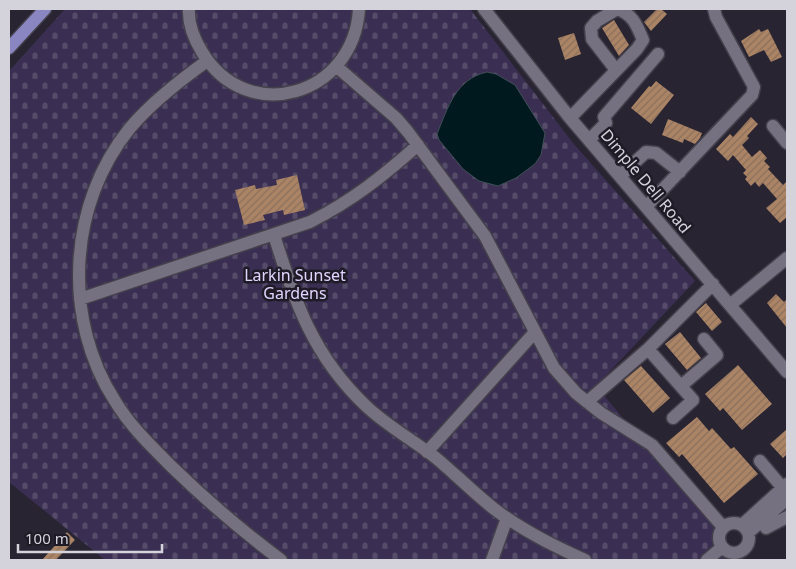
<svg xmlns="http://www.w3.org/2000/svg" width="796" height="569" font-family="'Noto Sans',sans-serif">
<style>
.cemetery{fill:url(#cemetery-stones)}
.water{fill:#00191f;stroke:#405057}
.building{fill:url(#building-hatch)}
.lines{fill:none;stroke-linecap:round;stroke-linejoin:round}
.minor-casing{stroke:#44404b;stroke-width:15}
.major-casing{stroke:#44404b;stroke-width:15}
.minor{stroke:#757180;stroke-width:12}
.major{stroke:#8986c2;stroke-width:12}
.labels{text-anchor:middle;stroke-width:5;stroke-linejoin:round;paint-order:stroke}
.street-label{font-size:16px;fill:#d4d2da;stroke:#1e1b27}
.park-label{font-size:16px;fill:#e0d5fe;stroke:#1e1b27}
</style>
<defs>
<pattern id="cemetery-stones" width="16" height="16" patternUnits="userSpaceOnUse" patternTransform="scale(1.25)"><rect width="16" height="16" fill="#3a2f52"/><path d="M2 7V4a2 2 0 0 1 4 0v3zM10 15v-3a2 2 0 0 1 4 0v3z" fill="#564c6a"/></pattern>
<pattern id="building-hatch" width="6" height="6" patternUnits="userSpaceOnUse" patternTransform="scale(1.25)"><rect width="6" height="6" fill="#ab8466"/><path d="M-1 1l2-2M0 6l6-6M5 7l2-2" fill="none" stroke="#8b6f5b"/></pattern>
</defs>
<rect width="100%" height="100%" fill="#282431"/>
<path class="cemetery" d="M65,9H470L573,143L695,281L596,386L742,560H105L9,482V71Z"/>
<path class="water" d="M487,72L496,74L515,85L545,133L541,155L535,164L516,178L498,186L479,181L463,169L439,140L437,134C448,107 456,79 487,72Z"/>
<path class="building" d="M657,9H661L667,14L651,31L644,22Z
M614,20L629,45L619,56L602,28Z
M759,29L761,32L768,29L782,57L771,62L764,50L749,57L741,41Z
M574,33L581,54L565,60L558,38Z
M656,81L674,95L651,124L631,108L649,86L651,87Z
M751,117L758,124L747,136L749,138L742,145L752,157L760,150L767,158L764,161L770,167L768,169L783,185L787,181V217L780,223L766,208L777,199L763,183L759,187L755,182L751,186L745,179L747,177L743,173L746,170L733,155L728,161L716,149L730,134L733,137Z
M668,119L702,133L700,138L695,144L684,139L683,143L662,135Z
M297,175L305,210L284,215L283,210L263,215L265,220L244,225L235,190L255,185L256,189L277,185L276,180Z
M776,294L784,302L787,299V328L767,303Z
M706,303L722,322L712,331L696,312Z
M680,332L701,358L687,370L665,344Z
M738,365L772,404L742,430L723,408L720,411L705,394Z
M641,366L670,398L653,413L624,380Z
M697,417L709,431L712,428L731,449L734,447L758,474L724,503L682,454L679,457L666,443Z
M787,429V454L783,458L770,444Z
M67,532L75,540L56,560H42Z"/>
<g class="lines">
<g class="minor-casing">
<path id="minor" d="M189,9C188,24 194,39 202,52C247,127 354,96 359,9
M484,9L570,118L787,372
M207,61C179,81 152,102 130,128C68,204 62,319 115,401C130,426 151,446 172,467C206,500 242,531 281,560
M337,67L396,118L408,132L485,236L554,368L576,393L601,413L652,445L723,527
M570,118L637,49L643,40C637,26 633,14 617,9L597,21L591,28L592,39L616,70
M773,126L787,143
M589,140L606,123L604,117L658,54
M620,176L646,152L656,153L680,172
M646,207L752,95L754,87L716,17L714,9
M274,235C295,302 313,356 366,406C387,426 413,440 436,458C455,474 473,492 493,508C520,529 553,546 585,560
M80,299L310,222C353,200 382,177 418,145
M730,305L787,258
M648,349L693,400L673,418
M681,386L717,355L704,339
M587,402L648,349L713,284
M427,452L535,332
M760,461L787,493
M719 538a15 15 0 1 1 30 0a15 15 0 1 1-30 0Z
M742,525L787,484
M766,528L787,517
M748,533L787,499
M492,560L507,518
M707,560L721,548"/>
</g>
<g class="major-casing">
<path id="major" d="M9,48L45,9"/>
</g>
<use href="#minor" class="minor"/>
<use href="#major" class="major"/>
</g>
<g class="labels">
<g class="street-label">
<text transform="translate(646 181) rotate(50)" y="6">Dimple Dell Road</text>
</g>
<g class="park-label">
<text x="295" y="281">Larkin Sunset<tspan x="295" dy="18">Gardens</tspan></text>
</g>
</g>
<rect width="796" height="569" fill="none" stroke="#d4d2da" stroke-width="20"/>
<path d="M18 544v8h144v-8" fill="none" stroke="#d4d2da" stroke-width="2.5"/>
<text x="25" y="544" font-size="15" fill="#d4d2da" stroke="#1e1b27" stroke-width="4" paint-order="stroke">100 m</text>
</svg>
